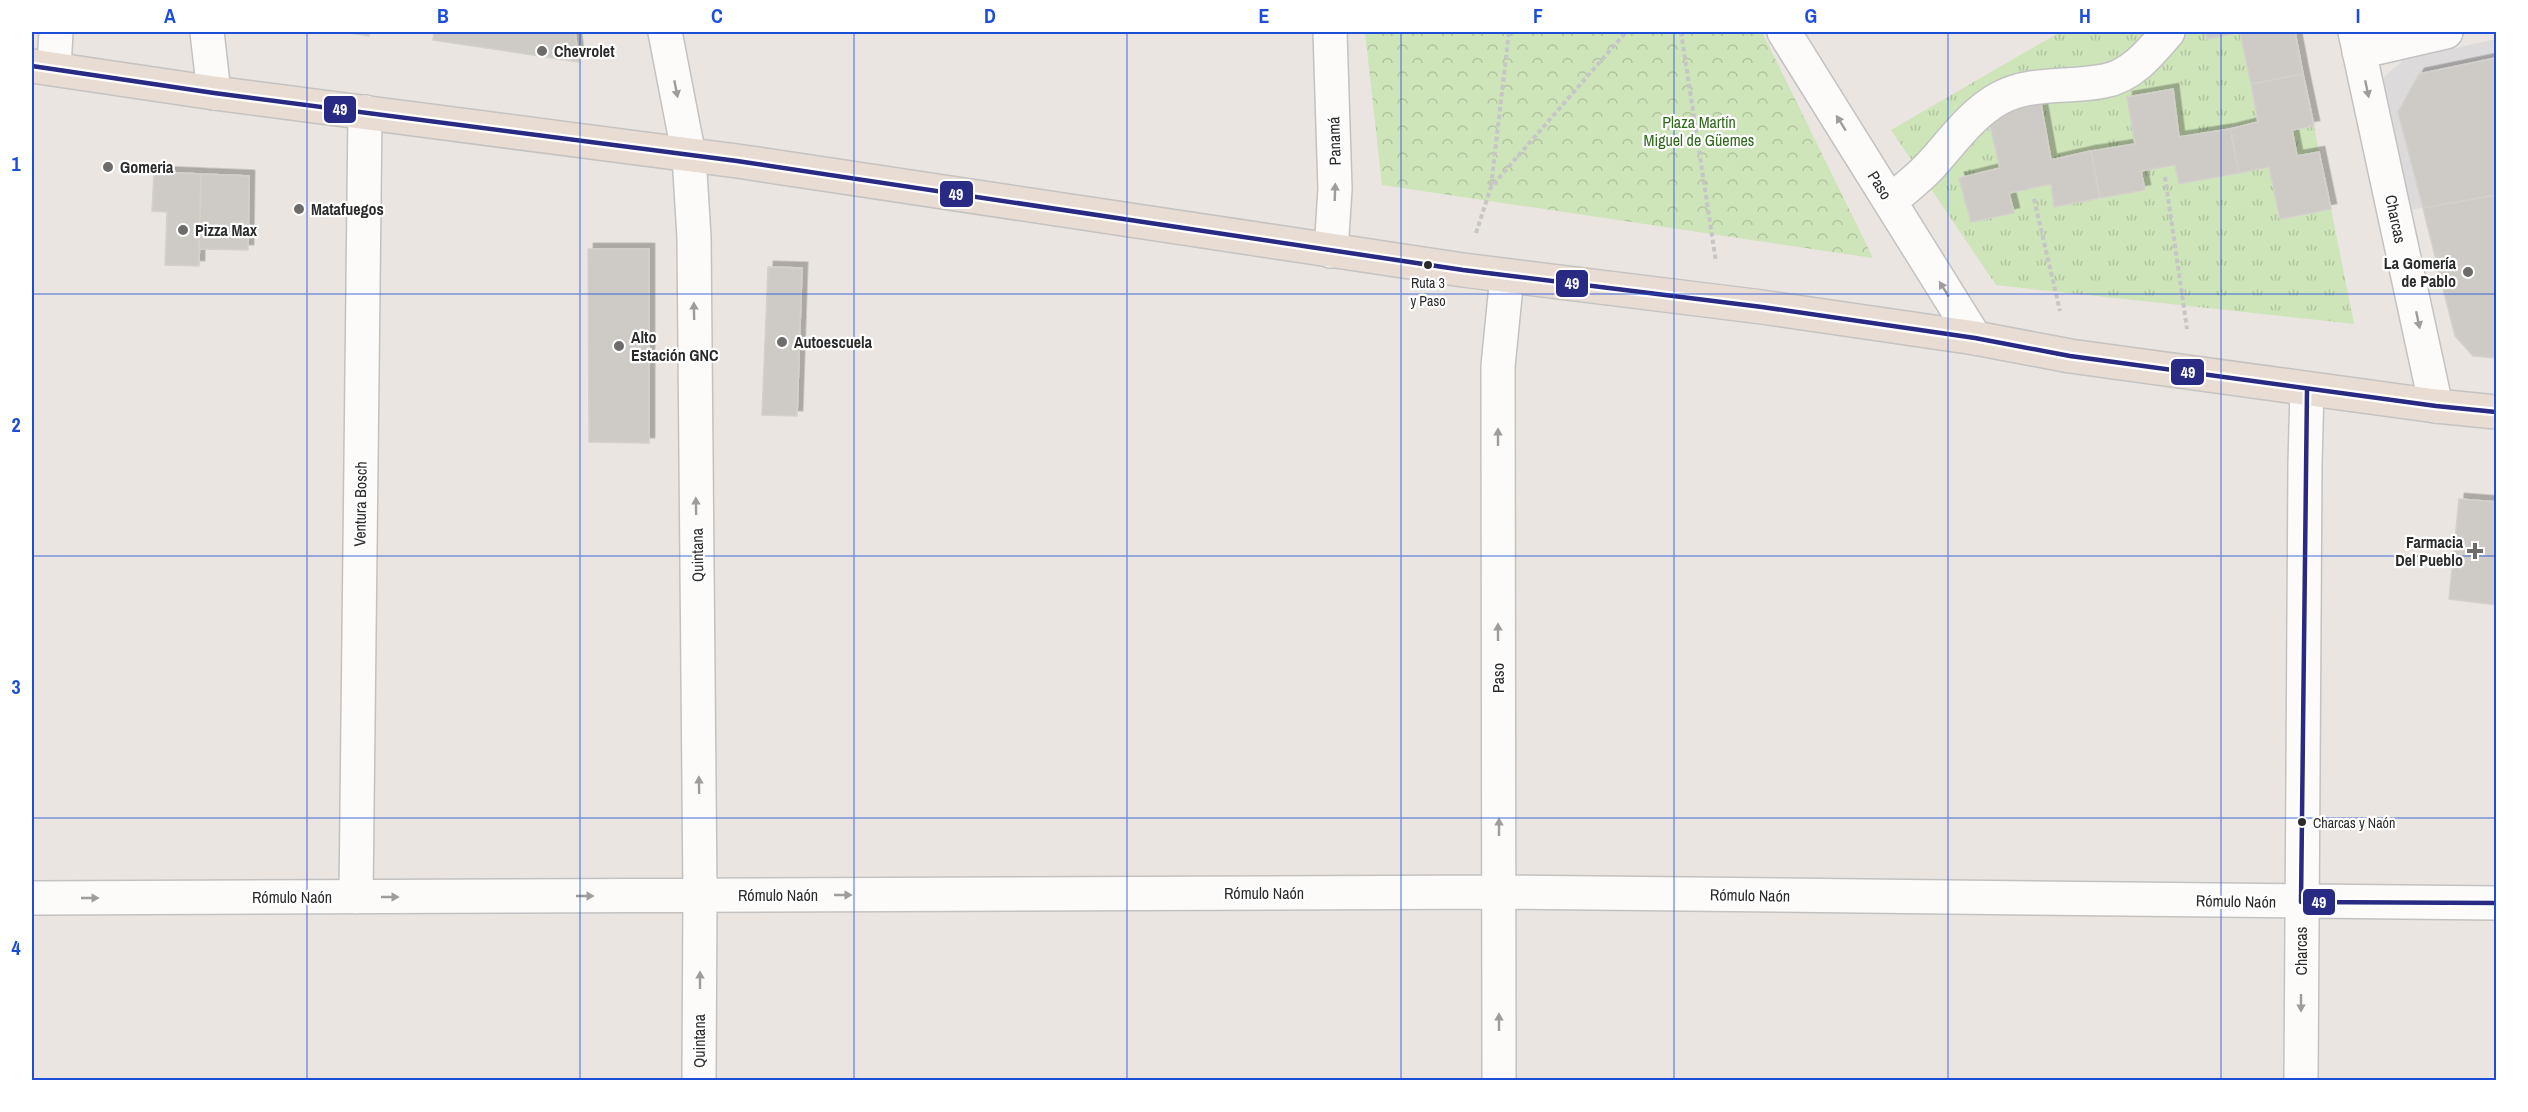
<svg xmlns="http://www.w3.org/2000/svg" width="2528" height="1112" font-family="'Archivo Narrow',sans-serif">
<style>
.industrial{fill:#dddadc}
.grass{fill:url(#grass-tufts)}
.park{fill:url(#park-crowns)}
.building{fill:#cecbc7;stroke:#d4d1cc;stroke-width:1.5;filter:url(#shadow)}
.lines{fill:none;stroke-linecap:round;stroke-linejoin:round}
.minor-casing{stroke:#c3c2c2;stroke-width:36}
.highway-casing{stroke:#c5c3c1;stroke-width:36}
.path{stroke:#c6c6c6;stroke-width:4;stroke-dasharray:4.5 3;stroke-linecap:butt}
.minor{stroke:#fcfbfa;stroke-width:33}
.highway{stroke:#e9dcd3;stroke-width:33}
.bus-1-casing{stroke:#fff;stroke-width:9}
.bus-1{stroke:#292a83;stroke-width:4.5}
.oneway{fill:#9e9d9d}
.grid{fill:none;stroke:#1d4ed8;stroke-width:1.5;stroke-opacity:0.55}
.poi-dot{fill:#6e6c6a;stroke:#fff;stroke-width:2}
.bus-dot{fill:#2b2b2b;stroke:#fff;stroke-width:2}
.labels{text-anchor:middle;stroke-width:4.5;stroke-linejoin:round;paint-order:stroke}
.bus-label{font-size:14px;fill:#2b2b2b;stroke:#fff}
.poi-label{font-size:16px;font-weight:bold;fill:#2b2b2b;stroke:#fff;text-anchor:start}
.park-label{font-size:16px;fill:#30691a;stroke:#fff}
.street-label{font-size:16px;fill:#2b2b2b;stroke:#fff}
.line-badge{stroke:#fff;stroke-width:2}
.badge-label{font-size:16px;text-anchor:middle;font-weight:bold;fill:#fff}
.neatline{fill:none;stroke:#1d4ed8;stroke-width:2}
.grid-label{font-size:20px;text-anchor:middle;font-weight:bold;fill:#1d4ed8}
</style>
<defs>
<pattern id="grass-tufts" width="24" height="20" patternUnits="userSpaceOnUse" patternTransform="scale(1.5)"><rect width="24" height="20" fill="#cee4b9"/><path d="M3 7l-1-3M5 7V3M7 7l1-3M15 17l-1-3M17 17v-4M19 17l1-3" fill="none" stroke="#b1c49f"/></pattern>
<pattern id="park-crowns" width="20" height="18" patternUnits="userSpaceOnUse" patternTransform="scale(1.5)"><rect width="20" height="18" fill="#cee4b9"/><path d="M2 6a3 3 0 1 1 6 0M12 15a3 3 0 1 1 6 0" fill="none" stroke="#b1c49f"/></pattern>
<filter id="shadow"><feDropShadow dx="5.5" dy="-5.5" stdDeviation="0" flood-color="#0004"/></filter>
</defs>
<rect width="100%" height="100%" fill="#eae5e0"/>
<path class="industrial" d="M2496,39V195L2409,210L2382,82L2385,76L2404,60Z"/>
<path class="grass" d="M2060,32H2206L2207,38L2240,32L2258,122L2179,137L2173,90L2127,97L2135,144L2051,160L2040,105L2000,168L1959,178L1971,221L2014,213L2009,193L2051,184L2055,207L2144,190L2141,171L2175,165L2179,184L2269,167L2281,219L2331,209L2354,324L1996,285L1891,130Z
M2314,126L2319,152L2297,156L2292,130Z"/>
<path class="park" d="M1365,32H1762L1873,258L1382,185Z"/>
<path class="building" d="M343,32H369V36Z
M434,32H575L579,62L433,40Z
M2206,32H2240L2207,39Z
M2240,32H2295L2303,74L2251,84Z
M2496,58V195L2423,208L2398,112L2419,74Z
M2303,74L2314,126L2292,130L2297,156L2319,152L2331,209L2280,219L2269,167L2239,173L2230,129L2258,122L2251,84Z
M2173,89L2179,137L2230,129L2239,173L2179,184L2175,165L2141,171L2145,190L2100,198L2091,151L2135,144L2127,97Z
M2041,104L2051,160L2091,151L2100,198L2054,207L2051,184L2009,193L2014,213L1971,222L1959,178L2000,168L1987,114Z
M154,172L201,174L199,266L165,265L167,212L152,211Z
M201,174L249,176L248,250L199,249Z
M2496,195V358L2473,356L2455,336L2423,208Z
M588,249H649V443L589,442Z
M768,267L802,268L797,416L762,415Z
M2459,499L2496,502V605L2449,599Z"/>
<g class="lines">
<g class="minor-casing">
<path id="minor" d="M207,32L214,93
M665,32L689,156L694,237L700,895L699,1080
M1330,32L1335,189L1331,251
M1784,32L1975,338
M2355,32L2436,406
M2359,52L2446,32
M54,68L56,32
M1890,201C1904,190 1919,178 1931,165C1952,142 1972,113 2000,98C2033,81 2070,88 2104,81C2132,76 2151,52 2168,32
M356,897L365,112
M32,898L1499,892L2496,903
M1499,1080L1498,366L1507,276
M2301,1080L2305,464L2307,389"/>
</g>
<g class="highway-casing">
<path id="highway" d="M32,66L214,93L737,161L1463,270L1762,307L1975,338L2070,356L2436,406L2496,412"/>
</g>
<path class="path" d="M1681,32L1716,262
M2165,177L2187,329
M1491,186L1509,32
M2034,199L2060,311
M1476,233L1491,187L1626,32"/>
<use href="#minor" class="minor"/>
<use href="#highway" class="highway"/>
<g class="bus-1-casing">
<path id="bus-1" d="M32,66L214,93L737,161L1463,270L1762,307L1975,338L2070,356L2436,406L2496,412
M2307,389L2301,902L2496,903"/>
</g>
<use href="#bus-1" class="bus-1"/>
</g>
<defs><path id="oneway-solid" d="M-6-.8H1V-3.2L6.5 0L1 3.2V.8H-6Z" transform="scale(1.5)"/></defs>
<g class="oneway">
<use href="#oneway-solid" transform="translate(676 89) rotate(79)"/>
<use href="#oneway-solid" transform="translate(2367 89) rotate(78)"/>
<use href="#oneway-solid" transform="translate(1841 123) rotate(-122)"/>
<use href="#oneway-solid" transform="translate(1335 192) rotate(-88)"/>
<use href="#oneway-solid" transform="translate(1944 289) rotate(-122)"/>
<use href="#oneway-solid" transform="translate(694 311) rotate(-91)"/>
<use href="#oneway-solid" transform="translate(2418 320) rotate(78)"/>
<use href="#oneway-solid" transform="translate(1498 437) rotate(-90)"/>
<use href="#oneway-solid" transform="translate(696 506) rotate(-91)"/>
<use href="#oneway-solid" transform="translate(1498 632) rotate(-90)"/>
<use href="#oneway-solid" transform="translate(699 785) rotate(-91)"/>
<use href="#oneway-solid" transform="translate(1499 827) rotate(-90)"/>
<use href="#oneway-solid" transform="translate(843 895)"/>
<use href="#oneway-solid" transform="translate(585 896)"/>
<use href="#oneway-solid" transform="translate(390 897)"/>
<use href="#oneway-solid" transform="translate(90 898)"/>
<use href="#oneway-solid" transform="translate(700 980) rotate(-90)"/>
<use href="#oneway-solid" transform="translate(2301 1003) rotate(90)"/>
<use href="#oneway-solid" transform="translate(1499 1022) rotate(-90)"/>
</g>
<path class="grid" d="M307,32V1080M580,32V1080M854,32V1080M1127,32V1080M1401,32V1080M1674,32V1080M1948,32V1080M2221,32V1080M32,294H2496M32,556H2496M32,818H2496"/>
<g class="poi-dot">
<circle cx="542" cy="51" r="6"/>
<circle cx="108" cy="167" r="6"/>
<circle cx="299" cy="209" r="6"/>
<circle cx="183" cy="230" r="6"/>
<circle cx="2468" cy="272" r="6"/>
<circle cx="782" cy="342" r="6"/>
<circle cx="619" cy="346" r="6"/>
<path d="M2472 542h6v6h6v6h-6v6h-6v-6h-6v-6h6z"/>
</g>
<g class="bus-dot">
<circle cx="1428" cy="265" r="5"/>
<circle cx="2302" cy="822" r="5"/>
</g>
<g class="labels">
<g class="bus-label">
<text x="1428" y="288">Ruta 3<tspan x="1428" dy="18">y Paso</tspan></text>
<text x="2313" y="828" text-anchor="start">Charcas y Naón</text>
</g>
<g class="poi-label">
<text x="554" y="57">Chevrolet</text>
<text x="120" y="173">Gomeria</text>
<text x="311" y="215">Matafuegos</text>
<text x="195" y="236">Pizza Max</text>
<text x="2456" y="269" text-anchor="end">La Gomería<tspan x="2456" dy="18">de Pablo</tspan></text>
<text x="631" y="343">Alto<tspan x="631" dy="18">Estación GNC</tspan></text>
<text x="794" y="348">Autoescuela</text>
<text x="2463" y="548" text-anchor="end">Farmacia<tspan x="2463" dy="18">Del Pueblo</tspan></text>
</g>
<g class="park-label">
<text x="1699" y="128">Plaza Martín<tspan x="1699" dy="18">Miguel de Güemes</tspan></text>
</g>
<g class="street-label">
<text transform="translate(1334 141) rotate(-92)" y="6">Panamá</text>
<text transform="translate(1880 185) rotate(58)" y="6">Paso</text>
<text transform="translate(2396 219) rotate(78)" y="6">Charcas</text>
<text transform="translate(360 504) rotate(-89)" y="6">Ventura Bosch</text>
<text transform="translate(697 555) rotate(-91)" y="6">Quintana</text>
<text transform="translate(1498 678) rotate(-90)" y="6">Paso</text>
<text x="1264" y="899">Rómulo Naón</text>
<text x="778" y="901">Rómulo Naón</text>
<text transform="translate(1750 895) rotate(1)" y="6">Rómulo Naón</text>
<text x="292" y="903">Rómulo Naón</text>
<text transform="translate(2236 901) rotate(1)" y="6">Rómulo Naón</text>
<text transform="translate(2301 951) rotate(-90)" y="6">Charcas</text>
<text transform="translate(699 1041) rotate(-90)" y="6">Quintana</text>
</g>
</g>
<g class="line-badge">
<rect x="323" y="95" width="34" height="29" rx="6" fill="#292a83"/>
<rect x="939" y="180" width="35" height="28" rx="6" fill="#292a83"/>
<rect x="1555" y="269" width="34" height="29" rx="6" fill="#292a83"/>
<rect x="2170" y="358" width="35" height="28" rx="6" fill="#292a83"/>
<rect x="2302" y="888" width="34" height="28" rx="6" fill="#292a83"/>
</g>
<g class="badge-label">
<text x="340" y="115">49</text>
<text x="956" y="200">49</text>
<text x="1572" y="289">49</text>
<text x="2188" y="378">49</text>
<text x="2319" y="908">49</text>
</g>
<rect width="2528" height="1112" fill="none" stroke="#ffffff" stroke-width="66"/>
<rect x="33" y="33" width="2462" height="1046" class="neatline"/>
<g class="grid-label">
<text x="170" y="23">A</text>
<text x="443" y="23">B</text>
<text x="717" y="23">C</text>
<text x="990" y="23">D</text>
<text x="1264" y="23">E</text>
<text x="1538" y="23">F</text>
<text x="1811" y="23">G</text>
<text x="2085" y="23">H</text>
<text x="2358" y="23">I</text>
<text x="16" y="171">1</text>
<text x="16" y="432">2</text>
<text x="16" y="694">3</text>
<text x="16" y="955">4</text>
</g>
</svg>
